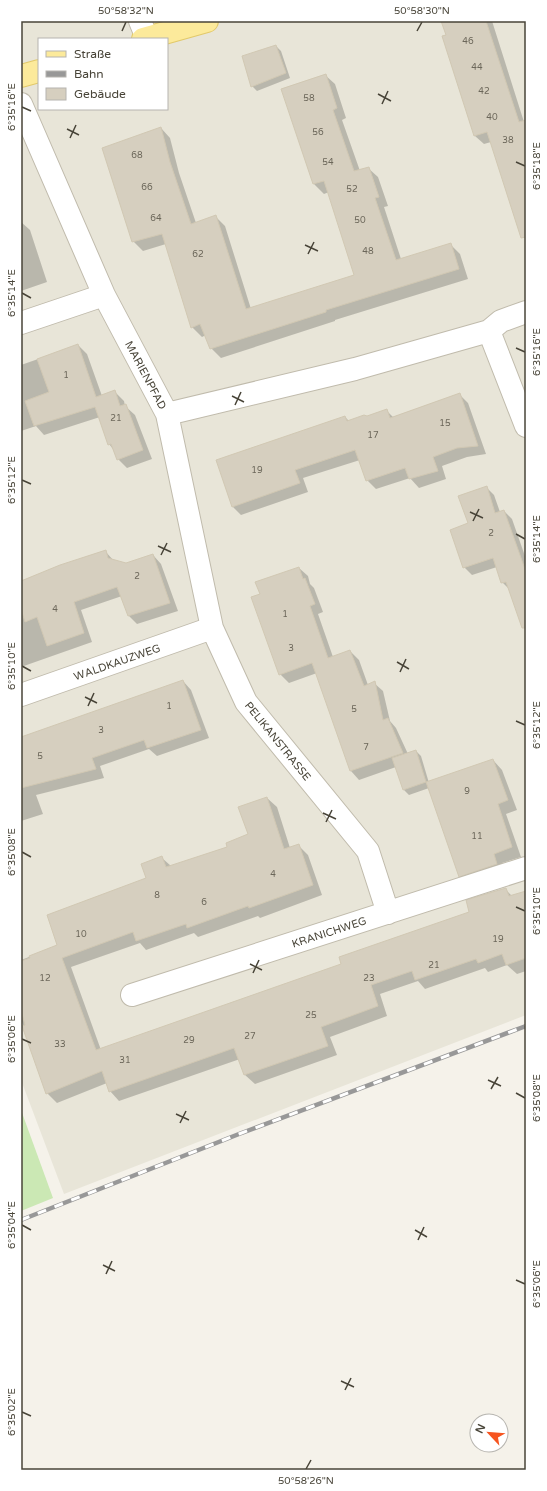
<svg xmlns="http://www.w3.org/2000/svg" width="547" height="1491" font-family="'Varela Round',sans-serif">
<style>
.residential{fill:#e8e5d8;fill-rule:evenodd}
.green{fill:#cbe8b4}
.shadow{fill:#0003}
.building{fill:#d6cfbf;stroke:#d1c8b3}
.lines{fill:none;stroke-linecap:round;stroke-linejoin:round}
.minor-casing{stroke:#c0bbac;stroke-width:24}
.major-casing{stroke:#e2c96a;stroke-width:24}
.minor{stroke:#fff;stroke-width:22}
.major{stroke:#fcea9b;stroke-width:22}
.rail-casing{stroke:#989898;stroke-width:4.5}
.rail{stroke:#fff;stroke-width:3;stroke-dasharray:9;stroke-linecap:butt}
.ticks{fill:none;stroke:#484438;stroke-width:1.5}
.labels{text-anchor:middle;stroke-width:3;stroke-linejoin:round;paint-order:stroke}
.number-label{font-size:9px;fill:#6c675a}
.street-label{font-size:11px;fill:#484438;stroke:#fff}
.neatline{fill:none;stroke:#484438;stroke-width:1.5}
.ticks-label{font-size:10px;text-anchor:middle;fill:#484438}
</style>
<rect width="100%" height="100%" fill="#f5f2ea"/>
<path class="residential" d="M21,21H526V1015L64,1194L21,1080ZM39,39H167V109H39Z"/>
<path class="green" d="M21,1110L53,1198L21,1211Z"/>
<path class="shadow" d="M442,21H492L524,122L526,121V238L520,232L491,142L484,144L475,136L443,36L447,35Z
M276,46L281,51L290,78L257,91L252,86Z
M325,75L335,84L346,118L342,120L360,171L368,168L378,177L388,206L384,207L401,259L451,245L460,254L468,279L335,320V321L221,358L211,348L206,335L202,337L192,327L166,244L143,251L133,241L161,128L170,138L179,173L196,223L215,216L225,226L251,309L356,275L329,192L324,194L314,184L282,89Z
M21,222L30,230L47,282L21,291Z
M78,345L87,354L102,396L115,392L124,401L125,406L135,415L152,459L127,468L118,459L113,449L109,444L100,417L44,435L36,426L21,431V365Z
M459,394L468,403L486,454L467,457L442,466L446,479L419,488L410,478L376,489L367,480L360,460L303,478L308,492L241,515L233,507L345,417L349,421L367,417L386,410L393,417Z
M486,487L494,495L500,512L504,511L512,519L526,559V619L510,590L502,582L497,567L472,575L464,567L469,524Z
M105,551L114,561L126,564L153,555L161,564L178,611L137,624L129,616L122,596L81,610L92,642L21,667V581Z
M299,568L308,576L310,584L314,588L323,612L318,614L333,657L350,651L359,660L368,685L374,683L383,691L390,721L396,728L408,754L416,751L421,756L429,783L493,760L502,770L517,810L506,814L521,857L502,863L506,874L469,886L460,876L429,788L409,795L404,790L396,767L359,780L351,771L317,673L289,683L280,674L261,594Z
M183,681L191,690L209,738L157,756L149,749L100,766L104,778L36,795L43,814L21,821V741Z
M267,798L277,807L290,848L299,846L308,855L322,895L260,918L258,916L198,937L194,933L146,950L140,943L71,967L101,1050L343,965L471,912L505,889L513,897L526,892V971L517,974L507,965L488,972L485,968L425,989L418,981L380,994L387,1016L330,1037L337,1055L255,1084L245,1075L240,1059L119,1101L110,1091L107,1083L57,1103L47,1093L21,1019V960L58,946L148,879L162,858L171,866L228,848L249,835Z"/>
<path class="building" d="M441,21H486L519,122L526,120V237L521,238L487,132L474,136L442,36L446,35Z
M276,45L286,73L251,87L242,56Z
M326,74L337,108L333,110L354,171L369,167L379,197L375,198L396,260L451,243L459,269L326,310V312L210,349L200,324L191,328L162,234L132,242L102,148L161,127L170,162L191,224L216,215L246,309L354,275L324,181L313,184L281,89Z
M78,344L96,397L115,390L120,406L126,404L143,450L117,460L111,444L108,445L95,407L34,426L25,401L49,392L37,359Z
M460,393L478,446L457,448L433,457L438,471L409,479L405,468L366,481L355,450L295,470L300,483L232,507L216,460L345,416L347,421L364,415L367,416L387,409L390,418Z
M487,486L495,513L504,510L526,572V628H522L506,582L501,583L493,558L463,568L450,530L468,523L458,496Z
M106,550L108,558L126,563L153,554L170,603L128,616L117,587L74,602L84,633L47,646L37,617L25,622L21,609V581L60,565Z
M299,567L303,579L305,578L315,604L310,606L328,658L350,650L364,686L375,681L383,720L388,718L403,753L350,771L312,663L279,675L251,597L260,594L255,582Z
M183,680L201,730L147,748L144,740L92,758L96,769L21,788V737Z
M416,750L426,782L403,790L392,758Z
M493,759L508,800L498,804L512,847L494,854L497,864L459,877L426,782Z
M267,797L284,849L299,844L313,885L249,908L248,906L187,928L186,924L136,941L133,932L62,958L96,1050L341,964L339,957L469,912L466,900L506,888L509,896L526,891V958L506,965L502,954L478,963L476,959L415,980L412,971L371,985L378,1006L321,1027L328,1046L244,1075L234,1048L109,1092L102,1071L46,1094L22,1026L25,1025L21,1010V961L30,958L29,956L57,945L47,915L146,878L141,864L162,856L166,867L227,847L226,843L248,834L238,807Z"/>
<g class="lines">
<g class="minor-casing">
<path id="minor" d="M140,21L147,38
M21,104L104,295L167,414L355,369L489,331L501,321L526,312
M21,323L104,295
M489,331L526,426
M167,414L212,628L246,702L368,851L388,913
M21,695L212,628
M132,995L526,868"/>
</g>
<g class="major-casing">
<path id="major" d="M143,39L207,21
M21,76L39,71"/>
</g>
<use href="#minor" class="minor"/>
<use href="#major" class="major"/>
<g class="rail-casing">
<path id="rail" d="M21,1220L239,1134L526,1026"/>
</g>
<use href="#rail" class="rail"/>
</g>
<path class="ticks" d="M122,31L126,22M417,31L422,22M378,94L391,101M382,104L388,91M22,107L31,111M67,129L79,135M70,138L76,125M516,162L525,166M305,245L318,251M308,254L314,242M22,293L31,298M516,348L525,352M232,396L244,402M235,405L241,392M22,480L31,484M470,512L483,518M473,521L479,509M516,534L525,539M158,546L171,552M161,555L167,543M397,662L409,669M22,666L31,671M400,672L406,659M85,697L97,703M88,706L94,693M516,721L525,725M323,813L336,819M326,822L332,810M22,852L31,857M516,907L525,911M250,964L262,970M253,973L259,960M22,1039L31,1043M488,1080L501,1086M491,1089L498,1077M516,1093L525,1098M176,1114L189,1120M180,1123L186,1111M22,1225L31,1230M415,1230L427,1237M418,1240L424,1227M103,1265L115,1271M106,1274L112,1261M516,1280L525,1284M341,1381L354,1387M345,1390L351,1378M22,1412L31,1416M306,1469L311,1460"/>
<g class="labels">
<g class="number-label">
<text x="468" y="44">46</text>
<text x="477" y="70">44</text>
<text x="484" y="94">42</text>
<text x="309" y="101">58</text>
<text x="492" y="120">40</text>
<text x="318" y="135">56</text>
<text x="508" y="143">38</text>
<text x="137" y="158">68</text>
<text x="328" y="165">54</text>
<text x="147" y="190">66</text>
<text x="352" y="192">52</text>
<text x="156" y="221">64</text>
<text x="360" y="223">50</text>
<text x="368" y="254">48</text>
<text x="198" y="257">62</text>
<text x="66" y="378">1</text>
<text x="116" y="421">21</text>
<text x="445" y="426">15</text>
<text x="373" y="438">17</text>
<text x="257" y="473">19</text>
<text x="491" y="536">2</text>
<text x="137" y="579">2</text>
<text x="55" y="612">4</text>
<text x="285" y="617">1</text>
<text x="291" y="651">3</text>
<text x="169" y="709">1</text>
<text x="354" y="712">5</text>
<text x="101" y="733">3</text>
<text x="366" y="750">7</text>
<text x="40" y="759">5</text>
<text x="467" y="794">9</text>
<text x="477" y="839">11</text>
<text x="273" y="877">4</text>
<text x="157" y="898">8</text>
<text x="204" y="905">6</text>
<text x="81" y="937">10</text>
<text x="498" y="942">19</text>
<text x="434" y="968">21</text>
<text x="45" y="981">12</text>
<text x="369" y="981">23</text>
<text x="311" y="1018">25</text>
<text x="250" y="1039">27</text>
<text x="189" y="1043">29</text>
<text x="60" y="1047">33</text>
<text x="125" y="1063">31</text>
</g>
<g class="street-label">
<text transform="translate(146 375) rotate(62)" y="4">MARIENPFAD</text>
<text transform="translate(117 662) rotate(-19)" y="4">WALDKAUZWEG</text>
<text transform="translate(278 741) rotate(51)" y="4">PELIKANSTRASSE</text>
<text transform="translate(329 932) rotate(-18)" y="4">KRANICHWEG</text>
</g>
</g>
<rect width="547" height="1491" fill="none" stroke="#ffffff" stroke-width="44"/>
<rect x="38" y="38" width="130" height="72" fill="#ffffff" stroke="#b6b4af"/>
<rect x="46" y="51" width="20" height="6" fill="#fcea9b" stroke="#b6b4af"/>
<text x="74" y="58" font-size="12" fill="#484438">Straße</text>
<rect x="46" y="71" width="20" height="6" fill="#989898" stroke="#b6b4af"/>
<text x="74" y="78" font-size="12" fill="#484438">Bahn</text>
<rect x="46" y="88" width="20" height="12" fill="#d6cfbf" stroke="#b6b4af"/>
<text x="74" y="98" font-size="12" fill="#484438">Gebäude</text>
<g transform="translate(489 1433) rotate(296)"><circle r="19" fill="#ffffff" stroke="#b6b4af"/>
<path d="M0-3L7 15L0 10L-7 15Z" fill="#f6541f"/>
<text y="-6" font-size="11" font-weight="bold" text-anchor="middle" fill="#484438">N</text>
</g>
<rect x="22" y="22" width="503" height="1447" class="neatline"/>
<g class="ticks-label">
<text x="126" y="14">50°58'32"N</text>
<text x="422" y="14">50°58'30"N</text>
<text transform="translate(11 107) rotate(-90)" y="4">6°35'16"E</text>
<text transform="translate(536 166) rotate(-90)" y="4">6°35'18"E</text>
<text transform="translate(11 293) rotate(-90)" y="4">6°35'14"E</text>
<text transform="translate(536 352) rotate(-90)" y="4">6°35'16"E</text>
<text transform="translate(11 480) rotate(-90)" y="4">6°35'12"E</text>
<text transform="translate(536 539) rotate(-90)" y="4">6°35'14"E</text>
<text transform="translate(11 666) rotate(-90)" y="4">6°35'10"E</text>
<text transform="translate(536 725) rotate(-90)" y="4">6°35'12"E</text>
<text transform="translate(11 852) rotate(-90)" y="4">6°35'08"E</text>
<text transform="translate(536 911) rotate(-90)" y="4">6°35'10"E</text>
<text transform="translate(11 1039) rotate(-90)" y="4">6°35'06"E</text>
<text transform="translate(536 1098) rotate(-90)" y="4">6°35'08"E</text>
<text transform="translate(11 1225) rotate(-90)" y="4">6°35'04"E</text>
<text transform="translate(536 1284) rotate(-90)" y="4">6°35'06"E</text>
<text transform="translate(11 1412) rotate(-90)" y="4">6°35'02"E</text>
<text x="306" y="1484">50°58'26"N</text>
</g>
</svg>
